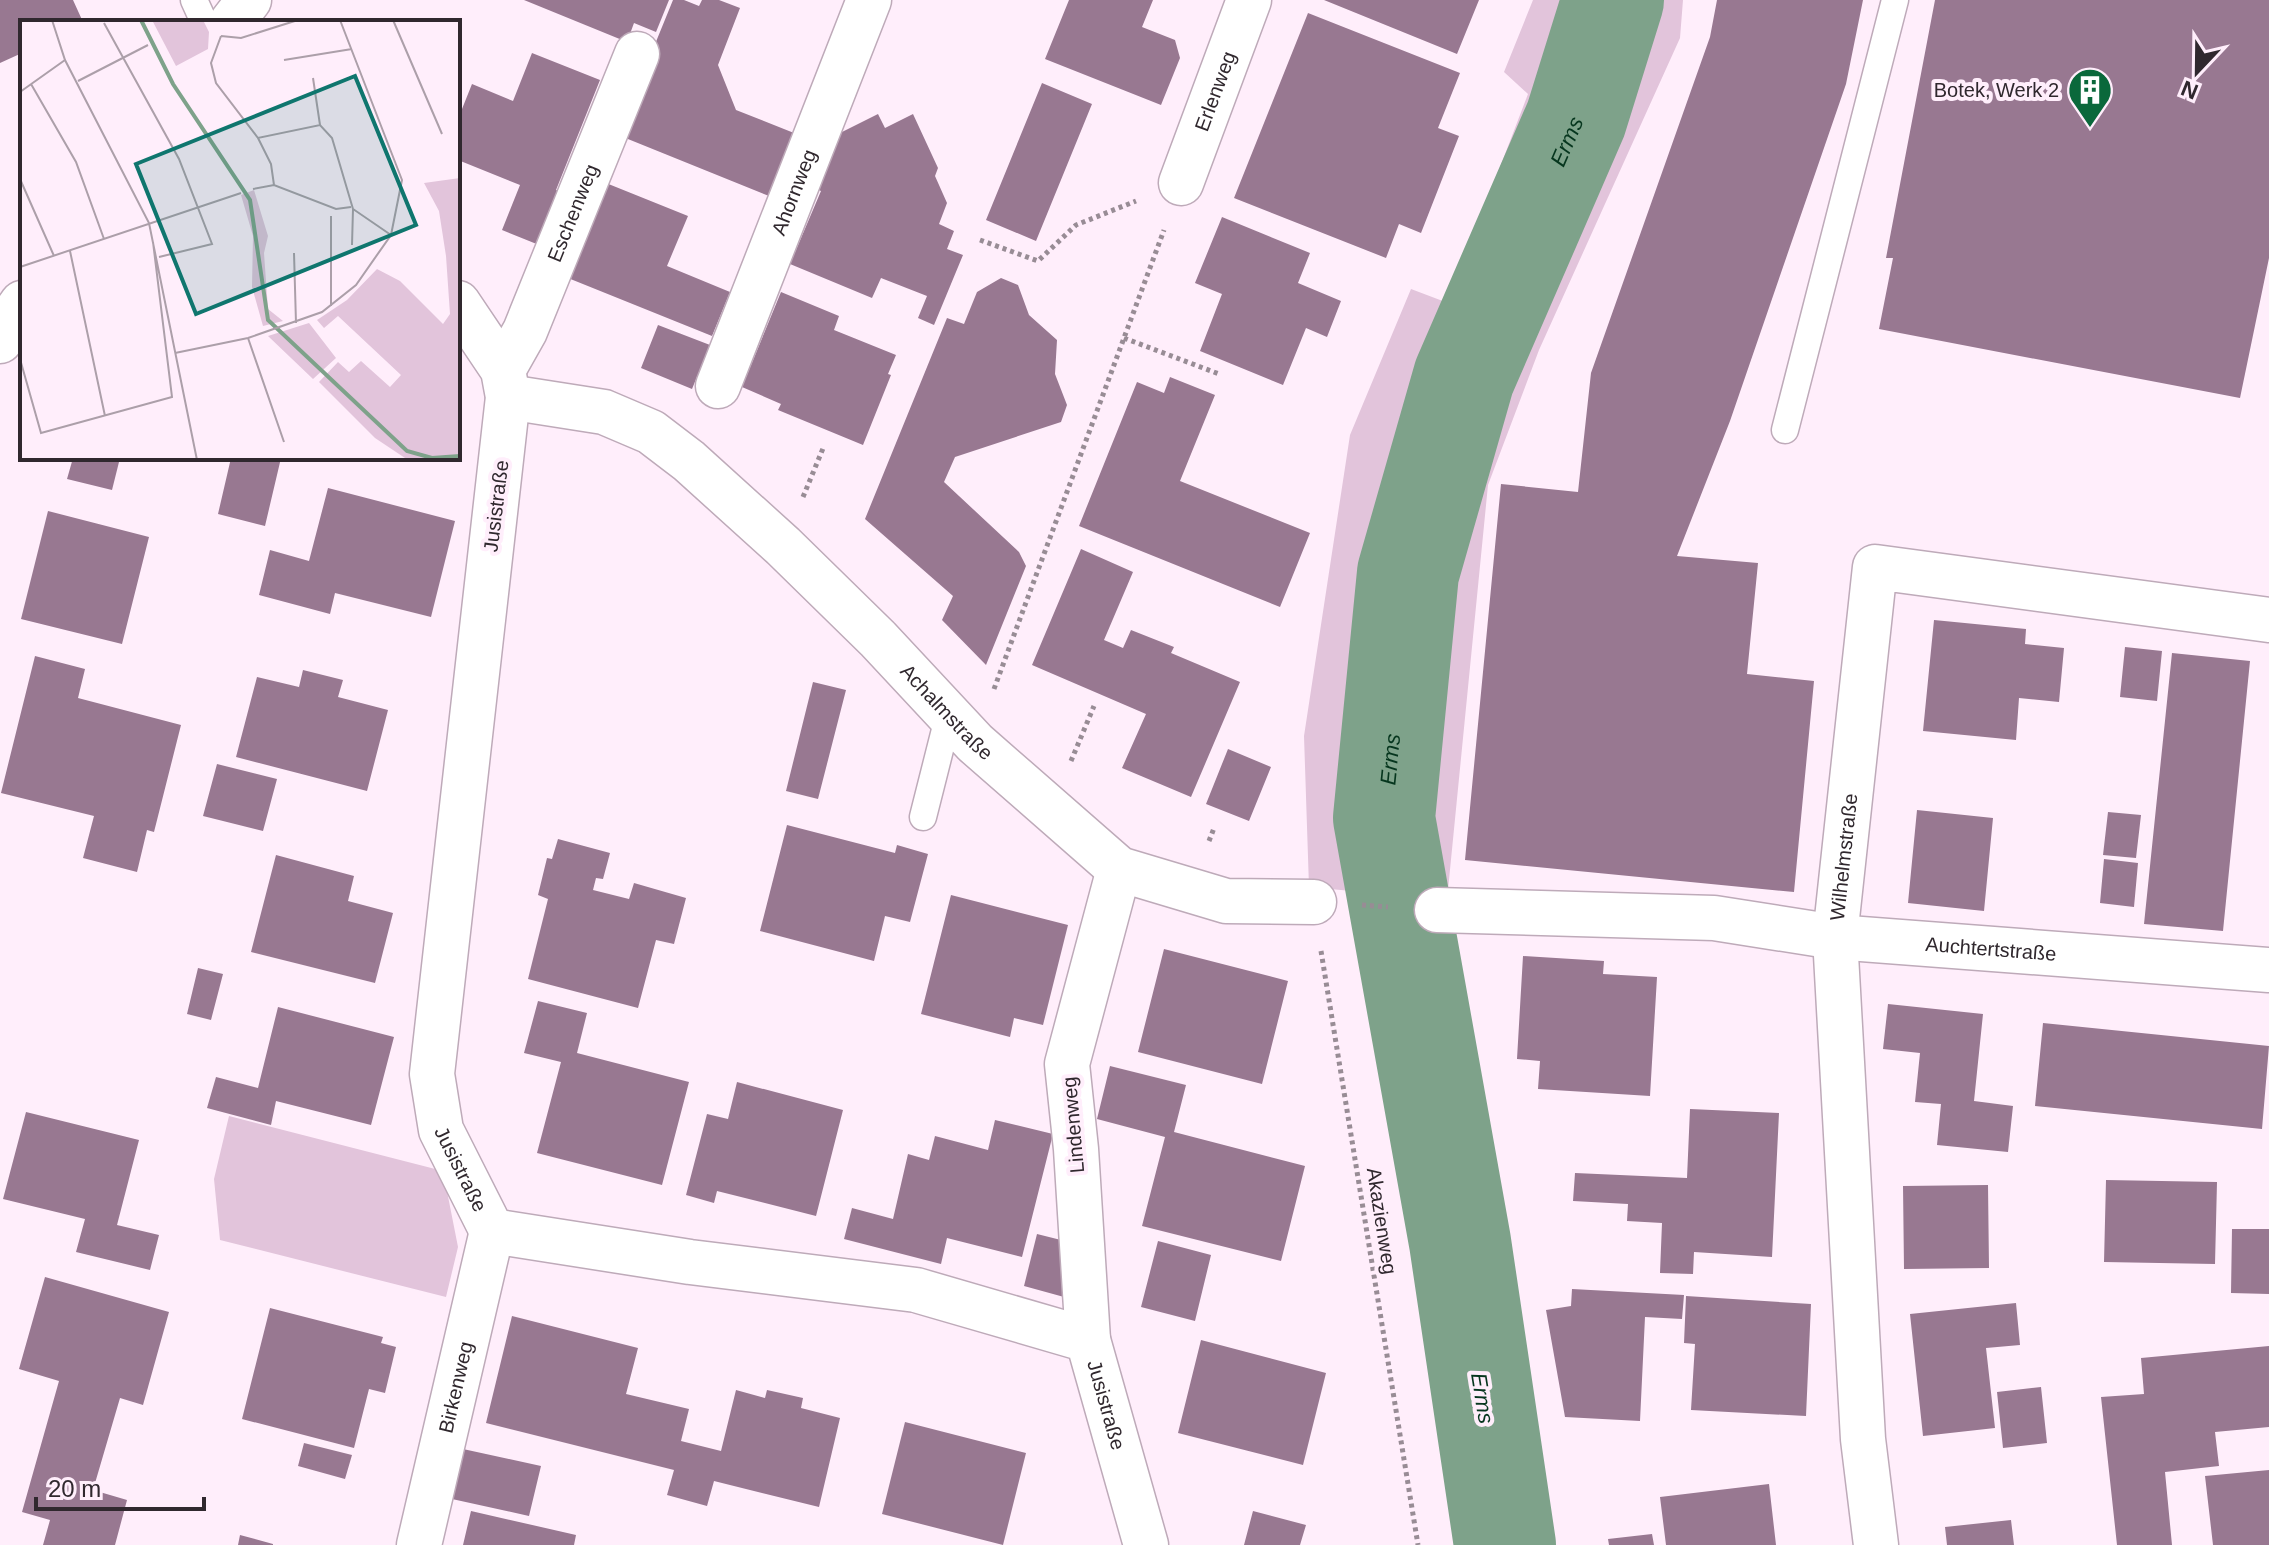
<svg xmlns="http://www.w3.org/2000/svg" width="2269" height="1545" font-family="Arial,sans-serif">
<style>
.green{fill:#e2c4db}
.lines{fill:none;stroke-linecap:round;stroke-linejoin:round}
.river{stroke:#7ea28a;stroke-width:102}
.building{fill:#987891}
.service-casing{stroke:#beaab9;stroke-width:29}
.minor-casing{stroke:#beaab9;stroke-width:47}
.path{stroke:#988c95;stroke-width:5;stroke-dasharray:4 4;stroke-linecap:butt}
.service{stroke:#fff;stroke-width:26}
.minor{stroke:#fff;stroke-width:44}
.labels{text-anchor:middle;stroke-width:8;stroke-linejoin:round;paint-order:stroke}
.poi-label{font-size:20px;fill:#30282e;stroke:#ffeefb;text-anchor:end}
.street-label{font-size:20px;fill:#30282e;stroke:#ffeefb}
.water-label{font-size:22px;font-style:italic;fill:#06361e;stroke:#ffeefb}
.inset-river{fill:none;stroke:#7ea28a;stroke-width:4}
.inset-road{fill:none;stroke:#ac9fa9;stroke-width:2}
.view{fill:#0f766e;fill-opacity:0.15;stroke:#0f766e;stroke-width:4}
.inset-edge{fill:none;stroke:#30282e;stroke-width:4}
</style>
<rect width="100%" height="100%" fill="#ffeefb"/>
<path class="green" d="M1533,0H1683L1680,38L1539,350L1488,485L1447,900L1309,887L1304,736L1350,435L1411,289L1448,303L1528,94L1504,72Z
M229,1116L443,1171L458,1247L446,1297L220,1240L214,1179Z"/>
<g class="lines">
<path class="river" id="s1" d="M1505,1545L1460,1242L1384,818L1408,573L1464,377L1576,119L1613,0"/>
</g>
<path class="building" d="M0,0H73L83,22H22V53L0,63Z
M524,0H669L656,32L634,23L627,42Z
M673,0H684L699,6L702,0H719L740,8L718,65L736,110L794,133L769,196L618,135Z
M1069,0H1153L1142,27L1175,40L1180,58L1161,105L1045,59Z
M1324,0H1479L1457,54Z
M1717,0H1863L1846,84L1730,421L1677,556L1758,563L1747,674L1814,681L1794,892L1465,860L1501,484L1578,492L1591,373L1710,37Z
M1935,0H2269V258L2240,398L1879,329L1893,258H1886Z
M1308,13L1460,73L1438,128L1459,136L1421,233L1399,224L1386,258L1234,198Z
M532,53L600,80L556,190L575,198L554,251L502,230L520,185L458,160V119L472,84L513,101Z
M1042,83L1092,104L1036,241L986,220Z
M878,114L885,128L913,114L938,168L935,176L947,203L939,224L954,231L947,249L963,255L934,325L918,318L927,296L881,278L872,298L790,264L821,191L811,187L832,137Z
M601,181L688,216L667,266L730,292L712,336L563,276Z
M1222,217L1310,253L1298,283L1341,301L1327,337L1306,328L1283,385L1200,351L1222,294L1195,283Z
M1001,278L1018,285L1029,315L1057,340L1055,374L1067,405L1061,422L955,457L944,482L1019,552L1026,566L986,665L942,620L953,596L865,519L947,318L964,324L977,292Z
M781,292L839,316L834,330L896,355L888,374L891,375L863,445L778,410L781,404L742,387Z
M658,325L710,345L692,389L641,368Z
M1170,377L1215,395L1180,481L1310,533L1280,607L1079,526L1137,382L1164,393Z
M73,458H120L112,490L67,479Z
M231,458H281L265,526L218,514Z
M328,488L455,521L431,617L335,593L330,614L259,595L270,550L309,561Z
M48,511L149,537L122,644L21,619Z
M1081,549L1133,572L1104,640L1123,648L1131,630L1174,647L1171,653L1240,682L1191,797L1122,768L1146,714L1032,665Z
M1934,620L2026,629L2025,644L2064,648L2059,702L2019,698L2016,740L1923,731Z
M2125,647L2162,651L2157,701L2120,697Z
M2172,653L2250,661L2223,931L2144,924Z
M35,656L85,669L78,698L181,725L154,832L147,830L137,872L83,858L94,816L1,793Z
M303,670L343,680L338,697L388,710L367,791L236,757L257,677L299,687Z
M813,682L846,690L818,799L786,791Z
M1228,749L1271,767L1249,821L1206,804Z
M217,764L277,779L263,831L203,816Z
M1917,810L1993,818L1984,911L1908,903Z
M2108,812L2141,815L2136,858L2103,855Z
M787,825L895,853L897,845L928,854L910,922L885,916L874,961L760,931Z
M558,839L610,853L603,879L596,878L593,890L629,899L634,883L686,898L674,944L656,940L638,1008L528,979L548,899L538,895L547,858L552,859Z
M276,855L354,876L348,901L393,913L375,983L251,952Z
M2104,859L2138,863L2134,907L2100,903Z
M951,895L1068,925L1043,1025L1014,1018L1010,1037L921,1014Z
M1164,949L1288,981L1262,1084L1138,1052Z
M1523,956L1604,961L1603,974L1657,977L1650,1096L1538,1089L1540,1061L1517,1059Z
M198,968L223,974L211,1020L187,1014Z
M538,1001L587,1013L577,1053L689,1082L662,1185L537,1153L561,1062L524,1053Z
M1888,1004L1983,1014L1974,1101L2013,1106L2008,1152L1937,1145L1941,1104L1915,1102L1920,1053L1883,1049Z
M278,1007L394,1037L371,1125L276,1101L271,1125L207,1108L216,1077L258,1088Z
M2043,1023L2269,1046L2262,1129L2035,1106Z
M1110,1066L1186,1085L1174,1132L1305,1166L1281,1261L1142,1226L1165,1137L1097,1119Z
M737,1082L843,1110L816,1216L717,1191L714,1203L686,1195L707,1114L728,1119Z
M1690,1109L1779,1113L1772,1257L1694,1252L1693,1274L1660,1273L1662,1223L1627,1221L1628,1204L1573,1201L1575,1173L1687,1178Z
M26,1112L139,1140L117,1225L159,1235L150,1270L76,1252L85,1219L3,1199Z
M995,1120L1053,1134L1022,1257L947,1238L941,1264L844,1239L852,1208L893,1219L908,1154L929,1160L935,1136L988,1150Z
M2106,1180L2217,1182L2215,1264L2104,1262Z
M1988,1185L1989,1268L1904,1269L1903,1186Z
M2232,1229H2269V1294L2231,1293Z
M1037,1234L1077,1244L1064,1297L1024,1286Z
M1158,1241L1211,1255L1195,1321L1141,1307Z
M45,1277L169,1312L143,1405L120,1398L93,1490L127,1500L115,1545H43L50,1520L22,1512L59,1381L19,1369Z
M1572,1289L1684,1295L1682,1319L1645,1317L1640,1421L1565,1417L1546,1310L1571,1306Z
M1686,1296L1811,1304L1806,1416L1691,1410L1695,1344L1684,1343Z
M2016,1303L2020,1345L1986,1348L1995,1428L1923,1436L1910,1314Z
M270,1308L383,1337L381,1343L396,1347L385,1393L369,1389L354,1448L242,1419Z
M512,1316L638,1348L626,1394L689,1409L681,1441L721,1451L736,1390L765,1398L767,1390L803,1398L801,1408L840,1418L819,1507L714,1481L707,1506L667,1495L674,1470L486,1423Z
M1201,1340L1326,1373L1303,1465L1178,1433Z
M2269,1346V1427L2215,1432L2219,1466L2165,1472L2172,1545H2117L2101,1397L2144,1394L2141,1358Z
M2041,1387L2047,1443L2003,1448L1997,1392Z
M905,1422L1026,1453L1003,1545L882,1514Z
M304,1443L352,1455L345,1479L298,1466Z
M463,1449L541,1466L529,1516L452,1499Z
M2269,1470V1545H2213L2205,1476Z
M1769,1484L1776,1545H1666L1660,1497Z
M471,1511L576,1535L574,1545H463Z
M1253,1511L1306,1525L1300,1545H1244Z
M2011,1520L2014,1545H1947L1945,1527Z
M1652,1534L1654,1545H1609L1608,1539Z
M240,1535L273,1544V1545H238Z"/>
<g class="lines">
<g class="service-casing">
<path id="service" d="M194,0L204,22
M1785,430L1895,0
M923,817L949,714"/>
</g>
<g class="minor-casing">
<g id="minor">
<path d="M232,22L249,0"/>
<path id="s2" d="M1181,183L1249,0"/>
<path id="s3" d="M458,303L503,370L508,397L432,1074L441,1130L492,1231L690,1262L916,1290L1088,1340L1146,1545"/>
<path d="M0,341L6,326L22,303"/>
<path id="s4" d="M503,370L525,331L637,54"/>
<path id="s5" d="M718,386L869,0"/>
<path id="s6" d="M508,397L604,412L651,432L689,461L783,546L878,639L975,743L1119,869L1226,901L1314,902"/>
<path id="s7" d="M1437,910L1714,918L1835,937L2269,970"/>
<path d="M1088,1340L1076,1149L1067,1064L1119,869"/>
<path id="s8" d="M419,1545L492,1231"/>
<path id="s9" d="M1876,1545L1863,1439L1835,937L1875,567L2269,620"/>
</g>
</g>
<path class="path" d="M980,240L1038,261L1076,225L1136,201
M1124,338L1219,374
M803,497L824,446
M994,689L1164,230
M1071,761L1094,706
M1209,841L1214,828
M1362,905L1388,907
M1321,951L1418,1545"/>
<use href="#service" class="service"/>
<use href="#minor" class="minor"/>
</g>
<defs>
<g id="building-pin" transform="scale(2.3)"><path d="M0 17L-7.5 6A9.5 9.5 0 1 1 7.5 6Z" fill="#0a683b" stroke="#ffeefb"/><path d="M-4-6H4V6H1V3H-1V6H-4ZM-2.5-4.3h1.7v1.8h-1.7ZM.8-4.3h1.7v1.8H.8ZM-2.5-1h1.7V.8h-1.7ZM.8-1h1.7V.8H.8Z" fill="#fff"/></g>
</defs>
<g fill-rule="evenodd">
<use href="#building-pin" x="2090" y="90"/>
</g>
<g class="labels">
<g class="poi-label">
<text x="2059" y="97">Botek, Werk 2</text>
</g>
<g class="street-label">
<text dy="7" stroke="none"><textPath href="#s2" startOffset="98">Erlenweg</textPath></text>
<text dy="7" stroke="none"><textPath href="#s5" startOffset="208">Ahornweg</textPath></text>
<text dy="7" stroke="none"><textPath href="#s4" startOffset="172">Eschenweg</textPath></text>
<text transform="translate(496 506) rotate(-83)" y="7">Jusistraße</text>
<text dy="7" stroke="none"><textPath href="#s6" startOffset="556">Achalmstraße</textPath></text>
<text dy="7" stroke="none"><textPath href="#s9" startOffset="690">Wilhelmstraße</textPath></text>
<text dy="7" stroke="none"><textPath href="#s7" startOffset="556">Auchtertstraße</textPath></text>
<text transform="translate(1073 1125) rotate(-95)" y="7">Lindenweg</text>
<text dy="7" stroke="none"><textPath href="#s3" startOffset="890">Jusistraße</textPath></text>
<text transform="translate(1382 1221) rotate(81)" y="7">Akazienweg</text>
<text dy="7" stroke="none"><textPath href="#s8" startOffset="162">Birkenweg</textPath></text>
<text dy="7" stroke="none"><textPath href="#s3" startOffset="1634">Jusistraße</textPath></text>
</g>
<g class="water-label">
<text dy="8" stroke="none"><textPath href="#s1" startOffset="1444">Erms</textPath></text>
<text dy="8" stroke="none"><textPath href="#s1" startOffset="796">Erms</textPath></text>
<text transform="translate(1483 1398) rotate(81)" y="8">Erms</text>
</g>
</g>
<g transform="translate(20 20)">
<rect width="440" height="440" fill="#ffeefb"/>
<path d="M132,0H183L189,12L188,29L156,46ZM440,158V440H388L355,418L299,362L318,342L329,352L341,341L370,367L381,355L318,296L304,308L297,300L327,280L357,249L380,261L423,304L430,294L426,236L419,191L404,163ZM234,170L248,216L244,233L248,289L263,301L243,306L232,267L233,216L221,175ZM289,303L316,338L293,359L248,316Z" fill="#e2c4db"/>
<path class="inset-river" d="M121,0L153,64L230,180L248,300L387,431L412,438L440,436"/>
<path class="inset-road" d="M32,0L45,40L129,203L177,440M373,0L422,114M84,3L159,139L192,224L139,237M201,16L191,43L196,63L238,118L300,105L312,118L333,189L371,215M201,16L221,18L278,0M264,40L332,29M293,58L300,105M58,61L128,25M11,64L56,142L84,219M0,72L45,40M238,118L251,144L254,165M0,159L34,236M233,169L254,165L316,189L331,187M311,196V286M332,225L333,189M50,231L85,396M274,233L276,303M0,247L221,173M228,318L264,422M155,333L228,318L302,292L336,265L371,215L382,160L320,0M0,339L21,413L152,377L133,222"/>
<path class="view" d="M335,56L396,205L176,294L116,144Z"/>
<rect width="440" height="440" class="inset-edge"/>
</g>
<g transform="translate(2197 72) rotate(202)" stroke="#ffeefb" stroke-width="6" paint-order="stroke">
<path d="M0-6L14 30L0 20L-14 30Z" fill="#30282e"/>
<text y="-12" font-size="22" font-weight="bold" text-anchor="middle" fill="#30282e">N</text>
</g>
<path d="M36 1497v12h168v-12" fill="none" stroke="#30282e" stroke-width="4"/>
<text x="48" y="1497" font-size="24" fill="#30282e" stroke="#ffeefb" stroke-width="6" paint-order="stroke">20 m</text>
</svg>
